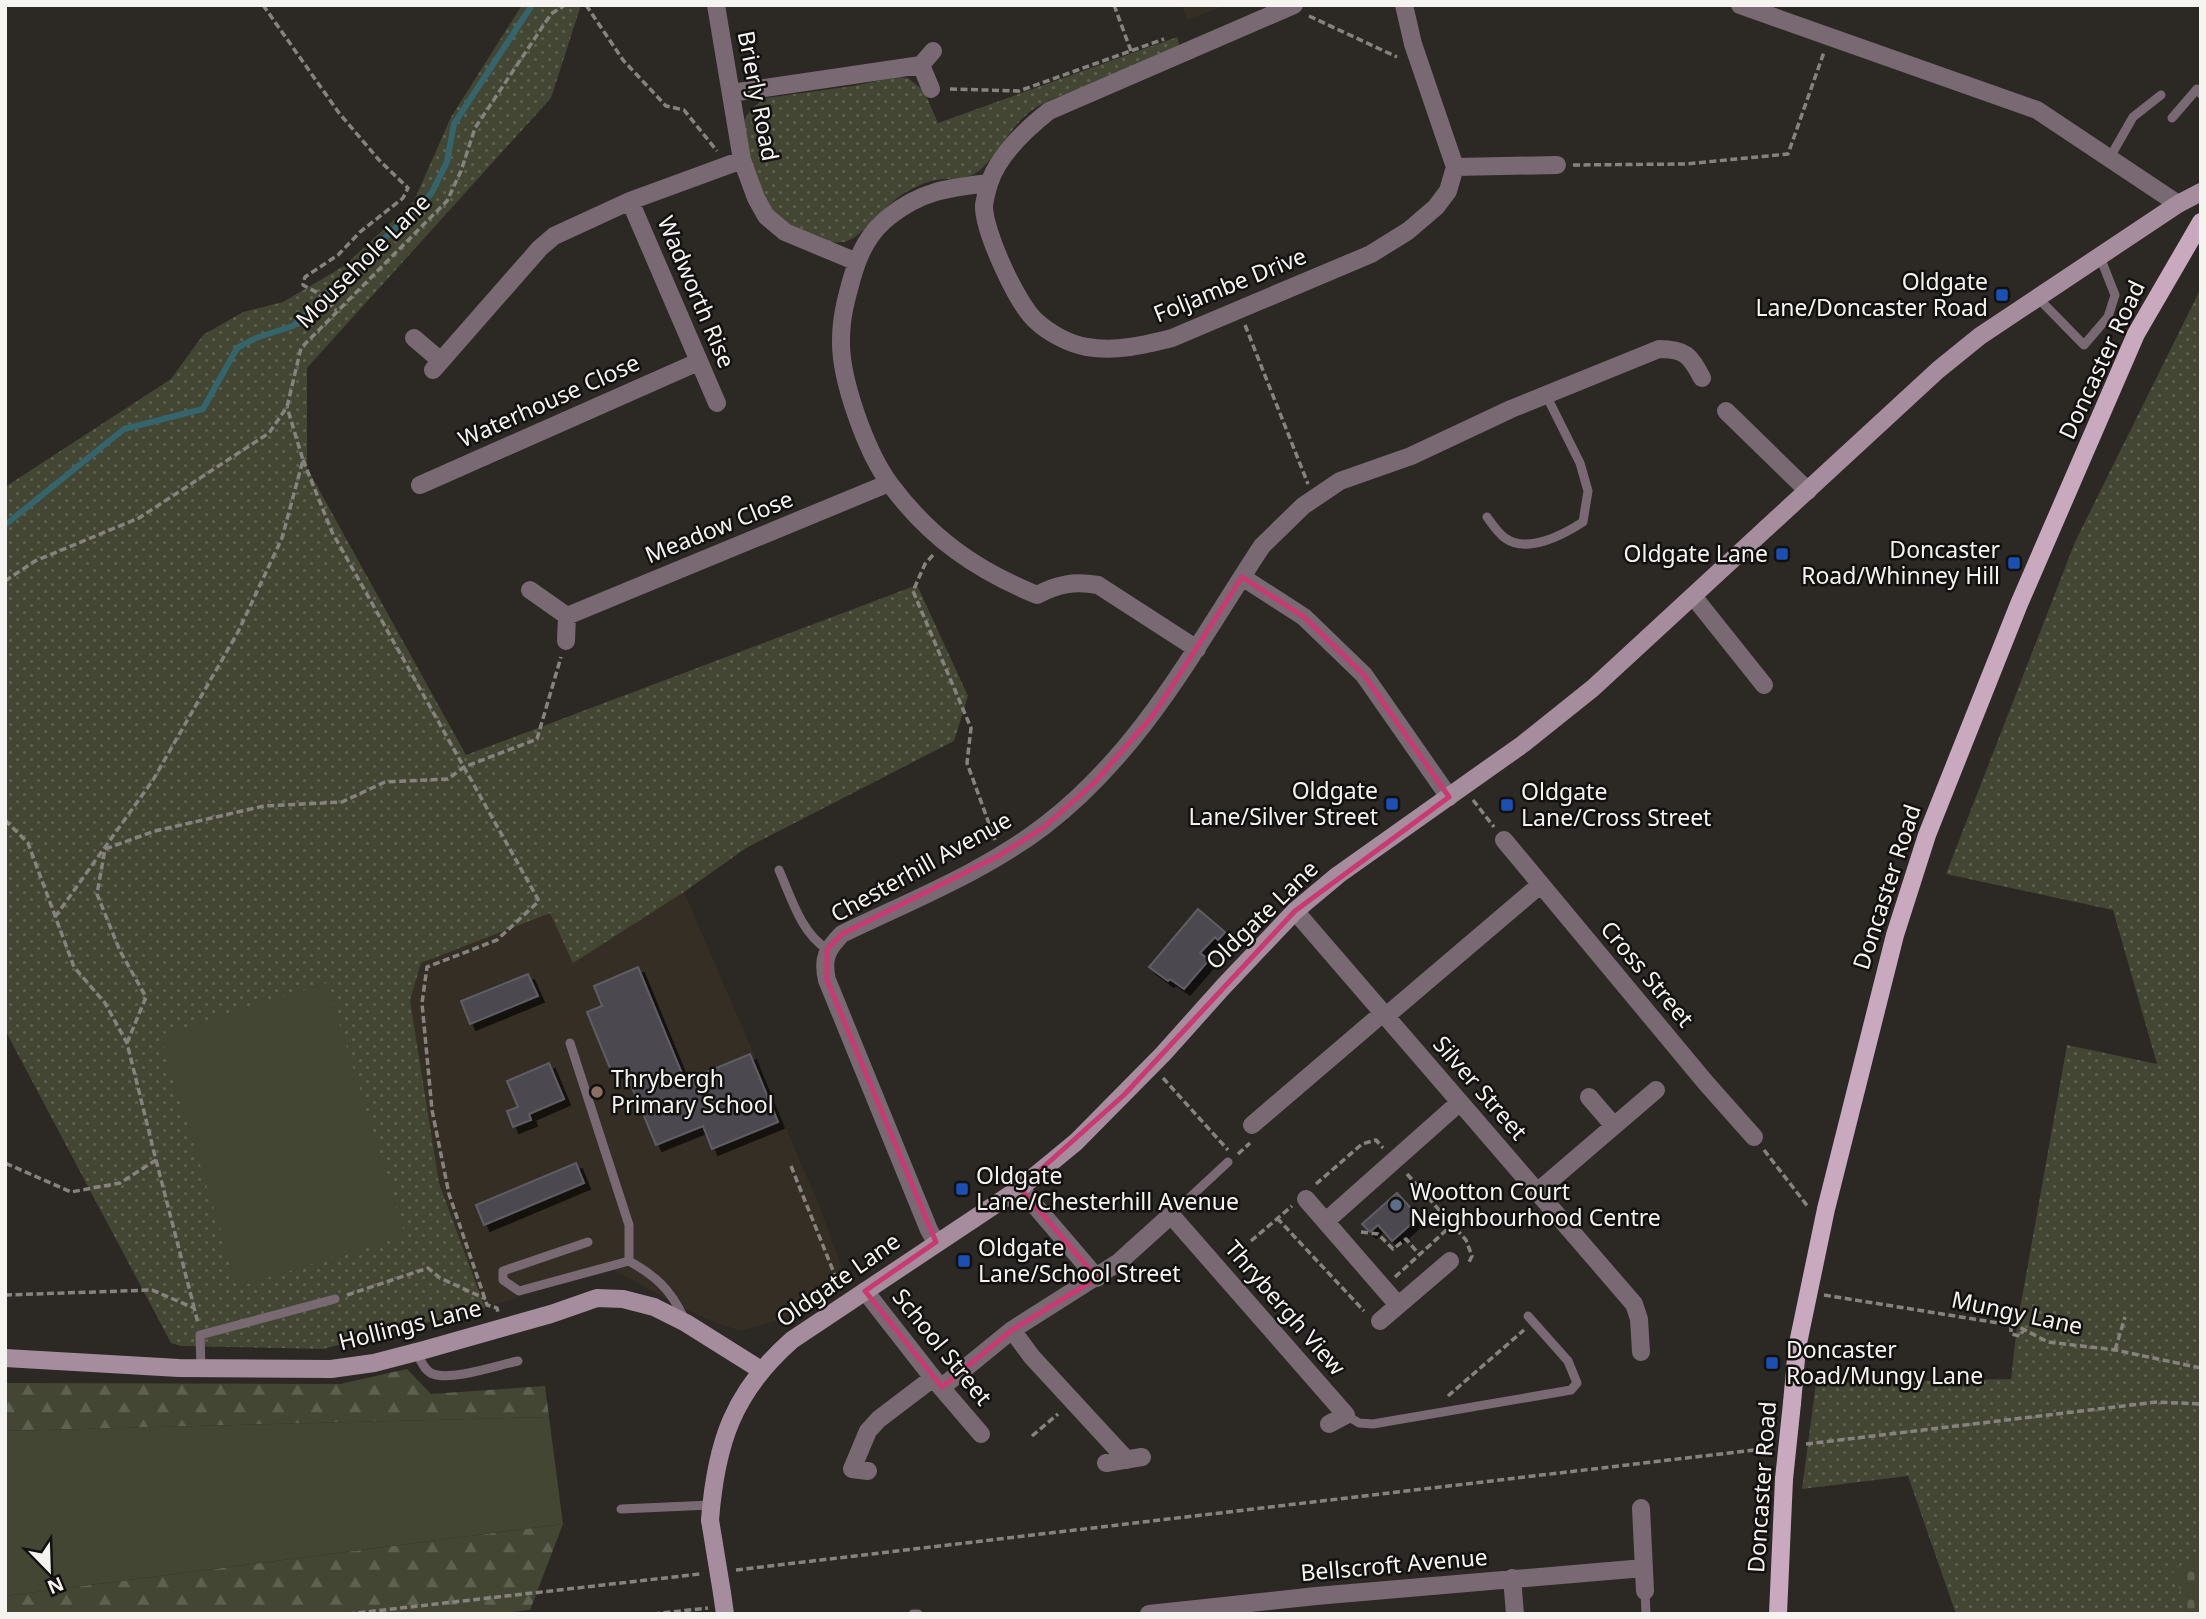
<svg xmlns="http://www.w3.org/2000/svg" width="2206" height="1619" font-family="'Noto Sans',sans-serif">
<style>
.built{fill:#352e24}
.grass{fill:url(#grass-dots)}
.forest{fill:url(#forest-firs)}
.cemetery{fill:url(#cemetery-stones)}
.garden{fill:#424632}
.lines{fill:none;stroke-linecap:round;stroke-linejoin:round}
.stream{stroke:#34646c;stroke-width:6}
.building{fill:#4c4a50;stroke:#5f5d63;stroke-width:2;filter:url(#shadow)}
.path{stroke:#86837f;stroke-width:3.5;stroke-dasharray:7 3.5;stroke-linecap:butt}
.lane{stroke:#786973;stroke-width:9}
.street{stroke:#786973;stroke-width:18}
.secondary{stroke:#a58d9d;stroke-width:18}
.primary{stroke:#c8a9bd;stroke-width:18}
.secondary-bridge{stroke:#a58d9d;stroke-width:18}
.primary-bridge{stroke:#c8a9bd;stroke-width:18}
.marked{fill:none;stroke:#ca3972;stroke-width:5;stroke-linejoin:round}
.transit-dot{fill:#1a4fb4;stroke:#13110f;stroke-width:2.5}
.education-dot{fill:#8d6e63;stroke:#13110f;stroke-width:2.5}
.service-dot{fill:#5c6f8a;stroke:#13110f;stroke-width:2.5}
.labels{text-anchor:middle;stroke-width:5;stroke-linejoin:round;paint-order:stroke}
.street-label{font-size:23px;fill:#f6f4f1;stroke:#13110f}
.poi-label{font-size:23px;fill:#f6f4f1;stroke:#13110f;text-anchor:start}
</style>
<defs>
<pattern id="grass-dots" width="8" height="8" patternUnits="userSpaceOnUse" patternTransform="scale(1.75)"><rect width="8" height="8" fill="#424632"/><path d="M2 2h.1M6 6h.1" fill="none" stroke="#5e6150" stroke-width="1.8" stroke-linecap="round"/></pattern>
<pattern id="forest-firs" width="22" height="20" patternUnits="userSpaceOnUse" patternTransform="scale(1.75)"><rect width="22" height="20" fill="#424632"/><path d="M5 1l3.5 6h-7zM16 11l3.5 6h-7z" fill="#5e6150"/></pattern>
<pattern id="cemetery-stones" width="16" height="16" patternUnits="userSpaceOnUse" patternTransform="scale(1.75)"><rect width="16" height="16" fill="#424632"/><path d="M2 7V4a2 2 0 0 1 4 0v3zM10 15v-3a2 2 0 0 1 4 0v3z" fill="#5e6150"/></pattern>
<filter id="shadow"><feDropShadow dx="6" dy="6" stdDeviation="0" flood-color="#0009"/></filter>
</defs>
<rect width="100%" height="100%" fill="#2c2824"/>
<path class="built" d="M1182,5H1226L1187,20Z
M684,892L819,1205L848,1285L779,1320L740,1331L699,1316L610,1268L485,1308L439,1183L410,1000L421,962L550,912L574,962Z"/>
<path class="grass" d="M522,5H581L551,98L307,368V468L466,755L917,585L968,696L954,741L746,848L684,892L573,963L550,913L421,963L410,1000L439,1183L485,1308L323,1349L181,1346L171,1343L5,1030V487L171,379L203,335L243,312L283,302L344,266L414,201L451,117Z
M1177,37L1179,44L1176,48C1144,61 1111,75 1078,89C1061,96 1040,102 1026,115C1010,128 990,167 974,174C962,181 946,177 932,181C923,183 911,189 903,194C885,205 863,236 847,241C824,249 783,225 769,206C757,191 741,140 745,120C747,111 758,103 766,98L853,86L897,77L908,78L924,91L938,123Z
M2201,288V1614H1956L1908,1476L1802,1489L1816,1383L2011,1379L2017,1326L2067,1045L2157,1064L2113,910L1946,874L2075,542Z"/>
<path class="forest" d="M407,1369L431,1394L545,1386L549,1417L5,1431V1383L340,1384Z
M563,1524L530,1610L496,1614H5V1596Z"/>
<path class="cemetery" d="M2201,1558V1614H2189L2172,1568Z"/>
<path class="garden" d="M327,983L405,1235L238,1287L160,1035Z
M549,1417L563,1524L5,1596V1431Z"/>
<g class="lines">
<path class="stream" d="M5,525L124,429L203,409L237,348L256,338L293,326L431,194L447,162L454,124L532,5"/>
</g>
<path class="building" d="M1198,909L1225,932L1218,940L1215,937L1200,953L1209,960L1184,989L1170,979L1168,981L1149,967Z
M638,967L685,1081L750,1054L778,1122L712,1149L703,1126L656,1145L624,1068L612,1073L587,1012L602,1006L594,986Z
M528,974L538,996L470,1024L461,1001Z
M549,1063L564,1099L529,1114L531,1120L513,1127L507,1111L518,1107L507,1081Z
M576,1163L584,1183L484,1225L476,1205Z
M1397,1193L1419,1217L1392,1241L1378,1225L1370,1232L1362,1224Z"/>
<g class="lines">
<path class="path" d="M263,5L339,113L379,160L408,188L403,198L360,232L338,255L305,277L303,285L318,293L336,310
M586,5L623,60L666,106L684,110L717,151
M1114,5L1131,51
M1309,16L1397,57
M950,89L1019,91L1164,39
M1573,165L1685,164L1788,154L1824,52
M1245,325L1308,484
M303,460L332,532L539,901L497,940L427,967L422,1003L432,1110L449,1194L487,1305L497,1308L498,1312
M933,555L925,564L913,591L971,728L967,763L995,840
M5,581L35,561L139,518L269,433L287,407L301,348L447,201L461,171L475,128L551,14L565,5
M1473,800L1494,827
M5,820L28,843L74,967L105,1003L127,1043L156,1160L120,1183L71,1192L5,1163
M55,917L153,780L238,632L282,538L303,460L287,407
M127,1043L146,997L120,951L97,894L105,849L155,831L264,806L342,802L385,782L448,779L464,767L537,739L561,657
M1163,1078L1228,1150
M1764,1150L1809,1208
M1238,1154L1250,1143
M156,1160L194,1307
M791,1166L840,1288
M1407,1174L1466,1240L1472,1256L1468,1264
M1316,1184L1362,1144L1376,1140L1383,1148
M1277,1218L1364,1311
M1361,1232L1378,1234L1393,1249L1406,1239L1419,1254
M1251,1241L1292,1206
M1395,1277L1453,1224
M5,1295L152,1290L194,1308L198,1323
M347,1295L428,1268L440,1278L486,1299
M1824,1295L2017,1326L2048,1342L2115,1350L2201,1368
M2011,1325V1334L2020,1336L2024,1329
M2115,1350L2125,1317
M1448,1396L1524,1330
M1032,1436L1058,1414
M1806,1444L2157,1402L2201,1404
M736,1570L1771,1448
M348,1614L700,1574
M653,1614L708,1608"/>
<path class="lane" d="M2172,118L2197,89L2201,94
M2109,159L2133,117L2161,95
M2038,298L2084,345L2108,317L2115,295L2100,257
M1487,517C1492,524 1498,533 1505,538C1527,554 1563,535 1583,522L1588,491L1580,463L1546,395
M779,870C791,897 801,933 827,949
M570,1043L629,1225V1261
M1171,1215L1228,1162
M588,1242L503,1271V1280L519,1291L629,1261C657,1277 670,1289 684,1318
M416,1352C421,1360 424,1371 433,1374C452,1381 498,1365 518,1361
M201,1368L200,1335L335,1299
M1346,1415L1359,1423L1373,1424L1571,1390L1577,1383L1568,1361L1528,1316
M621,1509L711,1505
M1645,1591L1646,1614
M913,1614H918"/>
<path class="street" d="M716,5L742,160L756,198L766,216L785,232L857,262
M1294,5L1049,111C1025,130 998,155 989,184C987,190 985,199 984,205C983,230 1017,304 1036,321C1049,333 1069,344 1087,347C1116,352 1144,345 1172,338L1371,254L1408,231L1436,207L1448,191L1455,167L1413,44L1404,5
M1740,5L2037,110L2178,204
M931,89L921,65L933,51
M731,93L921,65
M1455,167L1557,165
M989,183C949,188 923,190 890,216C869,232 859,253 852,278C846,299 841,318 841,340C840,380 867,453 890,484C930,538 976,570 1037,595C1058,584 1074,581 1098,585L1197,649
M630,201L717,403
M414,338L441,361
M433,370L540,248L554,236L630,201L742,160
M1726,411L1808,491
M420,485L698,362
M1242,577L1304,617L1364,675L1449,797
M530,590L567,616L566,641
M1693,596L1764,685
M567,616L889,483
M1504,840L1706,1083L1754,1137
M1295,911L1634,1304L1639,1319L1641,1352
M1386,1016L1540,885
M1589,1097L1614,1126
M1252,1125L1383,1013
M1020,1188L1097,1278
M1537,1192L1656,1090
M1306,1199L1398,1305
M1326,1221L1460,1102
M936,1242L929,1230L827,980C822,959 827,949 842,934C910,901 984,872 1044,826C1141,752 1196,646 1262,546L1303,506L1340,481L1411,456L1511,409L1659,349C1685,349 1690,355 1702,378
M865,1291L933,1378L981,1434
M1380,1321L1450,1261
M1012,1330L1032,1357L1127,1460
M942,1387L1012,1330L1119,1262L1171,1215L1346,1415L1329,1424
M1106,1463L1142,1457
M868,1471L852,1469L868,1431L879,1419L933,1378
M1641,1508L1645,1591
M1512,1578L1515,1614
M1149,1614L1316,1596L1644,1568"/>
<path class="secondary" d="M5,1358L179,1368L331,1369L374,1363L424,1350L551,1314L597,1298L623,1299L654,1307L686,1323L761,1370
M710,1520C716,1443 733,1392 792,1340L1020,1188L1076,1142L1163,1054L1223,987L1295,911L1338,875L1523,744L1593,688L1938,370L1980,336L2178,204L2201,192
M722,1593L725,1614"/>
<path class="primary" d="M1792,1403L1797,1348L1826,1209L1895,935L1927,835L2019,604L2136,334L2201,222
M1778,1614L1784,1479"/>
<path class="secondary-bridge" d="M710,1520L722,1593"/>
<path class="primary-bridge" d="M1784,1479L1792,1403"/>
</g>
<path class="marked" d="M1242,577L1304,617L1364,675L1449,797L1295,911L1124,1095L1020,1188L1097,1278L1012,1330L942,1387L865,1291L936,1242L827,980V949L842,934L1000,855L1044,827L1095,782L1154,714Z"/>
<g class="transit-dot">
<rect x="1995" y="288" width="14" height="14" rx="3.5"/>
<rect x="1775" y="547" width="14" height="14" rx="3.5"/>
<rect x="2007" y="556" width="14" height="14" rx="3.5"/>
<rect x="1385" y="797" width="14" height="14" rx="3.5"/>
<rect x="1500" y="798" width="14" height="14" rx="3.5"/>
<rect x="955" y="1182" width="14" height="14" rx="3.5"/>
<rect x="957" y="1254" width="14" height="14" rx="3.5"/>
<rect x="1765" y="1356" width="14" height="14" rx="3.5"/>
</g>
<circle class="education-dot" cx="597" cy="1092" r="7"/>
<circle class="service-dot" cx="1396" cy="1205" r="7"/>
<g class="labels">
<g class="street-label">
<text transform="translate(758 96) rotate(79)" y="8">Brierly Road</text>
<text transform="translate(363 261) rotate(-45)" y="8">Mousehole Lane</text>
<text transform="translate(1230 285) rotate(-22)" y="8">Foljambe Drive</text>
<text transform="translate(696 292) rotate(67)" y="8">Wadworth Rise</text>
<text transform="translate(2102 360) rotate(-65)" y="8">Doncaster Road</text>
<text transform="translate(549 401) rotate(-24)" y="8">Waterhouse Close</text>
<text transform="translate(719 527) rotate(-22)" y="8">Meadow Close</text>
<text transform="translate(921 867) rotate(-29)" y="8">Chesterhill Avenue</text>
<text transform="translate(1887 887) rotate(-72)" y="8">Doncaster Road</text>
<text transform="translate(1262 915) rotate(-44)" y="8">Oldgate Lane</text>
<text transform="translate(1647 974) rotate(50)" y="8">Cross Street</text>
<text transform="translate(1480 1088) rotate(49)" y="8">Silver Street</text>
<text transform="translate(838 1280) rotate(-35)" y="8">Oldgate Lane</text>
<text transform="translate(1285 1308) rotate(49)" y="8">Thrybergh View</text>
<text transform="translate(2017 1313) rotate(12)" y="8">Mungy Lane</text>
<text transform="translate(410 1325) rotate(-14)" y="8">Hollings Lane</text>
<text transform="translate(942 1347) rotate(51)" y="8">School Street</text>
<text transform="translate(1762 1487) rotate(-86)" y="8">Doncaster Road</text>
<text transform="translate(1394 1565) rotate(-5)" y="8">Bellscroft Avenue</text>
</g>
<g class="poi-label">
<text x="1988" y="290" text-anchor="end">Oldgate<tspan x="1988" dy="26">Lane/Doncaster Road</tspan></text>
<text x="2000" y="558" text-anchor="end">Doncaster<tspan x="2000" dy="26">Road/Whinney Hill</tspan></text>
<text x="1768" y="562" text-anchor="end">Oldgate Lane</text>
<text x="1378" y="799" text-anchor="end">Oldgate<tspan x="1378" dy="26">Lane/Silver Street</tspan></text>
<text x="1521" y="800">Oldgate<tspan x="1521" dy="26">Lane/Cross Street</tspan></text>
<text x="611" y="1087">Thrybergh<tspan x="611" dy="26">Primary School</tspan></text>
<text x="976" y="1184">Oldgate<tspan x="976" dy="26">Lane/Chesterhill Avenue</tspan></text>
<text x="1410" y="1200">Wootton Court<tspan x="1410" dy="26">Neighbourhood Centre</tspan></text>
<text x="978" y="1256">Oldgate<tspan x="978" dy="26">Lane/School Street</tspan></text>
<text x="1786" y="1358">Doncaster<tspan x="1786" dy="26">Road/Mungy Lane</tspan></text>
</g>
</g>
<rect width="2206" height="1619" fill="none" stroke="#f6f4f1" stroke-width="14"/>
<g transform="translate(49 1570) rotate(157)" stroke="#13110f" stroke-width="5" paint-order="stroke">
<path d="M0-5L12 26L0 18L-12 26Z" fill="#f6f4f1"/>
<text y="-10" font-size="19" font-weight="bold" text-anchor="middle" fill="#f6f4f1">N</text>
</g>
</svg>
